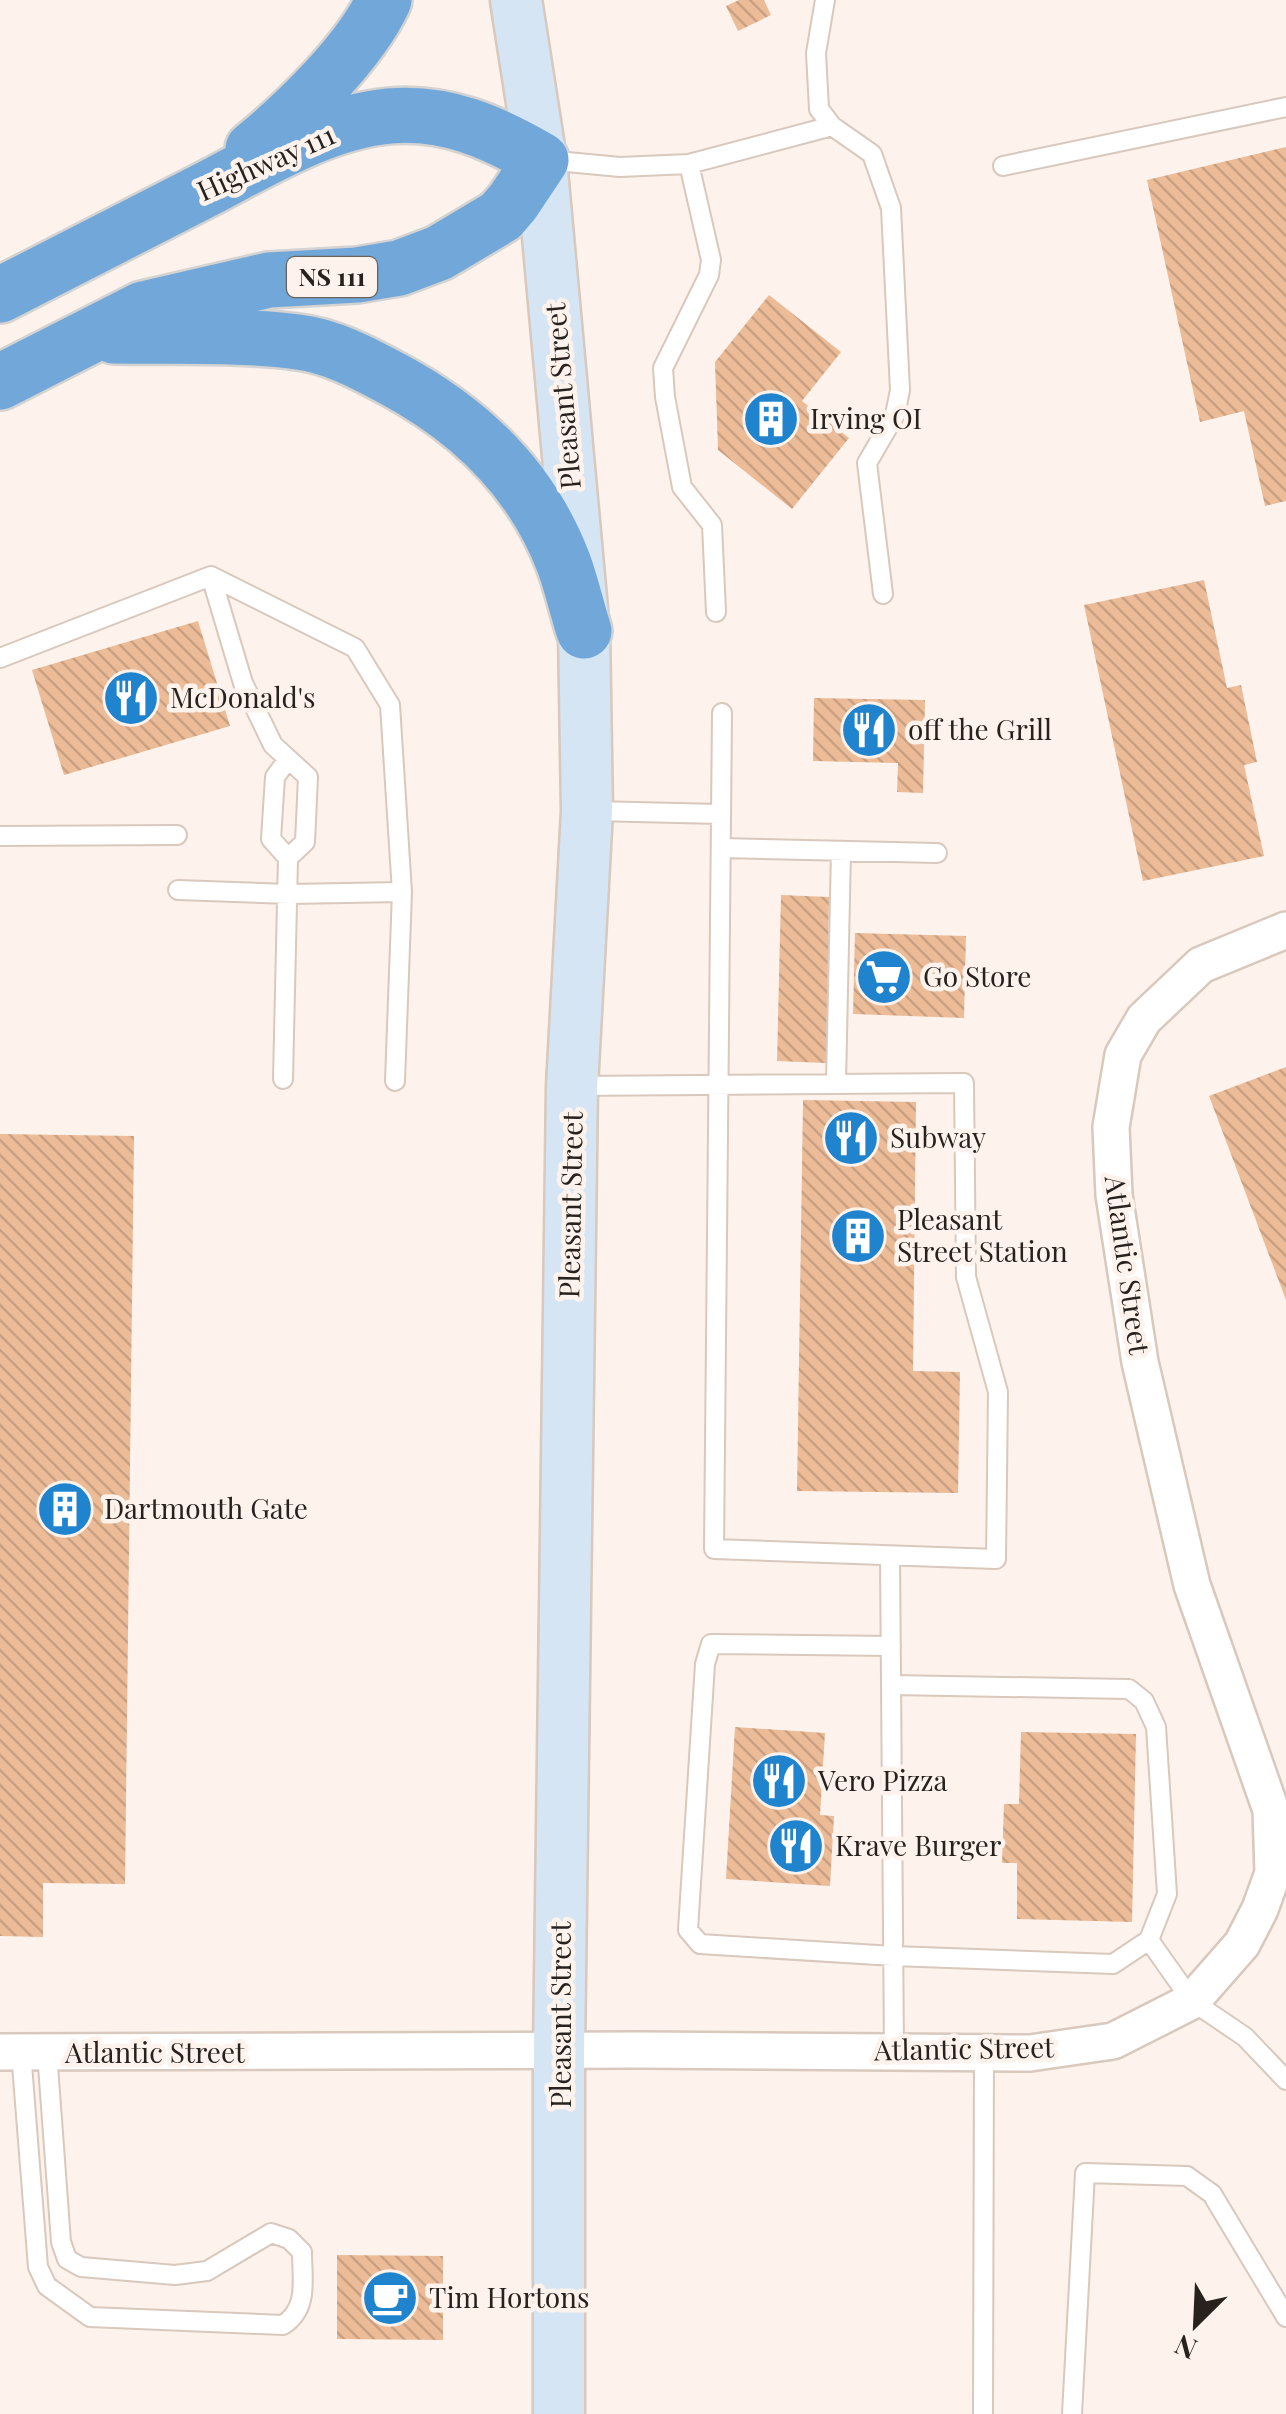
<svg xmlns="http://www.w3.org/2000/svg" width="1286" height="2414" font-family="'Playfair Display',serif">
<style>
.building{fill:url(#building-back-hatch)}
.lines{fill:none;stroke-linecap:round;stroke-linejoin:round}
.service-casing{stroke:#d8c8bd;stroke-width:22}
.minor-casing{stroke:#d8c8bd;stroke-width:40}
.secondary-casing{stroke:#d8c8bd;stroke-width:55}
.motorway-casing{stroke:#d4d3d2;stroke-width:60}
.service{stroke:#fff;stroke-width:18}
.minor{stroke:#fff;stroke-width:35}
.secondary{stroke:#d5e5f4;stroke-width:50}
.motorway{stroke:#72a8d9;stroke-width:55}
.labels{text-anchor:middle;stroke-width:9;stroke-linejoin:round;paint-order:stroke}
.shield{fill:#fdf3ec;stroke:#68615c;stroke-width:2.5}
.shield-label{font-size:25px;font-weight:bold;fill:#28221e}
.street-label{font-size:28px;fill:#28221e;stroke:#fdf3ec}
.poi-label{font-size:28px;fill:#28221e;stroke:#fdf3ec;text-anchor:start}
</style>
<defs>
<pattern id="building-back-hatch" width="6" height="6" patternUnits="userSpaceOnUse" patternTransform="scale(2.5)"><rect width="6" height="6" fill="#ecbb97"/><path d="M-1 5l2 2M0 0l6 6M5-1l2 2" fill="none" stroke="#caa082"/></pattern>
</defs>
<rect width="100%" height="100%" fill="#fdf3ec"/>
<path class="building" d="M739,0H764L771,15L738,31L726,6Z
M1286,147V501L1265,506L1244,411L1200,422L1147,180Z
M769,295L841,352L802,401L849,438L792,509L718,450L715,362Z
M1204,580L1227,688L1241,685L1257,762L1244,765L1264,856L1143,881L1084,605Z
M198,621L230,726L64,775L32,670Z
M814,698L925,700L923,793L897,792L898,763L813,761Z
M781,895L829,897L826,1063L777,1061Z
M855,933L966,936L964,1018L853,1014Z
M1286,1067V1300L1209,1096Z
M803,1100L916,1102L913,1371L960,1372L958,1493L797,1491Z
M0,1134L134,1136L125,1884L43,1883V1937L0,1936Z
M735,1727L825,1733L820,1815L834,1816L830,1886L726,1879Z
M1021,1732L1136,1734L1132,1922L1017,1919V1863H1002L1004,1804H1019Z
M337,2255L443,2256V2340L337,2339Z"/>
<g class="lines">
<g class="service-casing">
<path id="service" d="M832,126L872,154L891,208L900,390L895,415L867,463L883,594
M546,160L620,167L689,164L832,126L819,109L816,53L825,0
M689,164L711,260L709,275L663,368L665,397L682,487L712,525L716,612
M1003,166L1286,107
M211,576L243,683L273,745L308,777L305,842L288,858
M0,658L211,576L355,648L390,705L402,892L395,1081
M592,811L721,814
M0,836L177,835
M721,848L937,853
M178,890L289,894L402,892
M283,1079L288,858L271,839L275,777L288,759
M836,1082L841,851
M573,1086L964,1083L966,1277L998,1392L996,1559L714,1549C717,1270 719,991 722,713
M890,1556L894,2051
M891,1646L711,1644L705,1664L688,1930L700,1944L893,1956L1113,1964L1149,1940L1192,2001L1245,2037L1286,2080
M891,1685L1129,1689L1144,1701L1156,1727L1167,1894L1149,1940
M21,2052L38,2267L47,2286L90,2317L283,2325C309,2308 302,2280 302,2252L289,2239L271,2233L207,2271L175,2275L81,2267L67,2259L61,2242L47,2052
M983,2414L984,2052
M1072,2414L1085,2173L1187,2176L1212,2194L1286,2317"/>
</g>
<g class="minor-casing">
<path id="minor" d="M0,2052L642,2050L1030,2053L1113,2041L1192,2001L1242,1944L1260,1909L1273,1873L1271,1810L1192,1585L1140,1362L1114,1195L1111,1127L1123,1055L1144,1019L1201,965L1286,930"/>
</g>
<g class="secondary-casing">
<path id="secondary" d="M516,0L541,160L584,631L587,811L572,1086L559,2052V2414"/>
</g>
<g class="motorway-casing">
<path id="motorway" d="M253,149C297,113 360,52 384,0
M0,295C68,260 136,225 205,190C261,161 324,122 389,116C446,111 493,132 541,160L513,202L501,216L439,253L399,268L357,275L269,280L143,309L0,382
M114,336C175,337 237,334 298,342C331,346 361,362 391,378C470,420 532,479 564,564C572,586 577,609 584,631"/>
</g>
<use href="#service" class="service"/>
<use href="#minor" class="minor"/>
<use href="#secondary" class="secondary"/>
<use href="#motorway" class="motorway"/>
</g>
<defs>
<g id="building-disc" transform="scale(2.875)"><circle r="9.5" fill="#1f83ce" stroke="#fdf3ec"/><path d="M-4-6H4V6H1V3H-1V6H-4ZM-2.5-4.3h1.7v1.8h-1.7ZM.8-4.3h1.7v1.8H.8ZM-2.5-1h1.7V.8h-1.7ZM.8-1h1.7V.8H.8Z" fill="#fff"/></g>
<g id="restaurant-disc" transform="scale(2.875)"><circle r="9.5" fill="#1f83ce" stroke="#fdf3ec"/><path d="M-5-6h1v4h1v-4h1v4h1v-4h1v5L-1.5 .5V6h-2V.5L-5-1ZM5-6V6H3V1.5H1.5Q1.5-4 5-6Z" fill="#fff"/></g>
<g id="supermarket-disc" transform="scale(2.875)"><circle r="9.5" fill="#1f83ce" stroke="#fdf3ec"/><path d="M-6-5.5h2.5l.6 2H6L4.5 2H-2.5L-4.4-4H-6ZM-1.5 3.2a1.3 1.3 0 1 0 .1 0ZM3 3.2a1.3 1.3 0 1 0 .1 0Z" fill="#fff"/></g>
<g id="cafe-disc" transform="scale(2.875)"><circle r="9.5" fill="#1f83ce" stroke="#fdf3ec"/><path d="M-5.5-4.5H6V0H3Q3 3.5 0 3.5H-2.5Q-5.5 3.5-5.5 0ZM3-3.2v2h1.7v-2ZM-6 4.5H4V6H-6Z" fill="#fff"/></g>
</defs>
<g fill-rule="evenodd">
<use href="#building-disc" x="771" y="419"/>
<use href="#restaurant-disc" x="131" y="698"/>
<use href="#restaurant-disc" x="869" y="730"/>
<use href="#supermarket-disc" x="884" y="977"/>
<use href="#restaurant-disc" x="851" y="1138"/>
<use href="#building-disc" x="858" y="1236"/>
<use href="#building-disc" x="65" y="1509"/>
<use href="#restaurant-disc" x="779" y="1781"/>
<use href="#restaurant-disc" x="796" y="1846"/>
<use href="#cafe-disc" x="390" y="2298"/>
</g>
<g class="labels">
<rect class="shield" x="287" y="257" width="90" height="40" rx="8"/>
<g class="shield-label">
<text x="332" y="286">NS 111</text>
</g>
<g class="street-label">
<text transform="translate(266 163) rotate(-24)" y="10">Highway 111</text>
<text transform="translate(563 396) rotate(-95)" y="10">Pleasant Street</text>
<text transform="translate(571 1205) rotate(-89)" y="10">Pleasant Street</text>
<text transform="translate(1127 1265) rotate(82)" y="10">Atlantic Street</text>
<text transform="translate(561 2015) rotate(-90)" y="10">Pleasant Street</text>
<text transform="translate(964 2049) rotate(-1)" y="10">Atlantic Street</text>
<text x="155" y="2063">Atlantic Street</text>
</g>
<g class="poi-label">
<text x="810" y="429">Irving OI</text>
<text x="170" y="708">McDonald's</text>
<text x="908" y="740">off the Grill</text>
<text x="923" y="987">Go Store</text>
<text x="890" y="1148">Subway</text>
<text x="897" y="1230">Pleasant<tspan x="897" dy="32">Street Station</tspan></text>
<text x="104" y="1519">Dartmouth Gate</text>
<text x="818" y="1791">Vero Pizza</text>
<text x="835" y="1856">Krave Burger</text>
<text x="429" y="2308">Tim Hortons</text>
</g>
</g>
<g transform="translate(1196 2324) rotate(204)" stroke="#fdf3ec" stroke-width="8" paint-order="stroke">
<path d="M0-8L18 38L0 25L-18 38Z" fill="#28221e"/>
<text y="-15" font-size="28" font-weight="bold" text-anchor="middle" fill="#28221e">N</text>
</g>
</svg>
